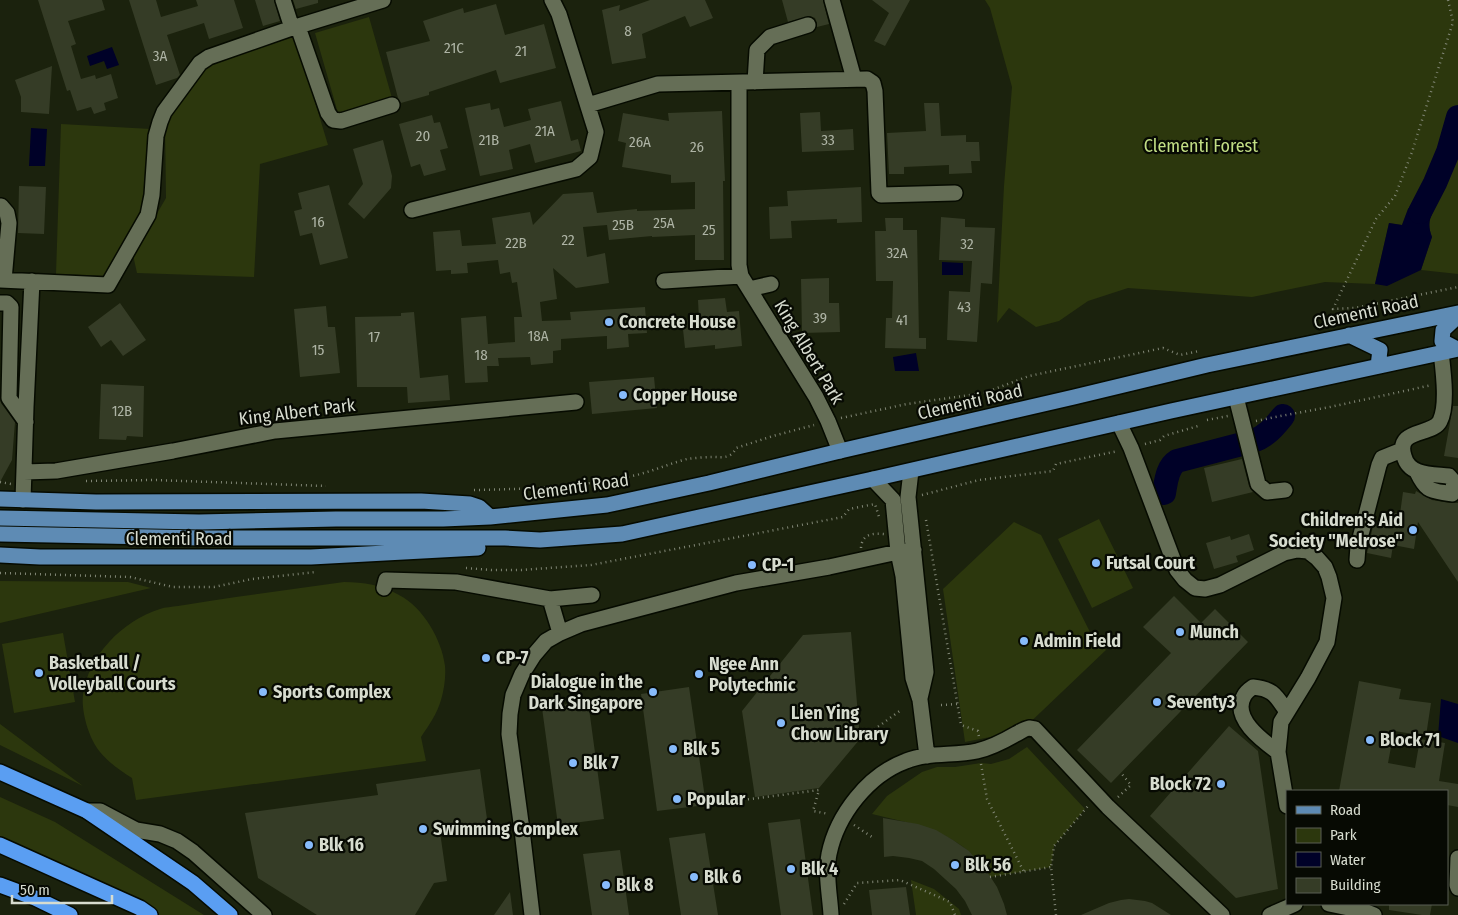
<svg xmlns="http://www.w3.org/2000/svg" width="1458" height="915" font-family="'Fira Sans Condensed',sans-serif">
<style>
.green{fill:#2c370d}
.water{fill:#000128}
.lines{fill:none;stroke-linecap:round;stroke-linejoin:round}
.river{stroke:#000128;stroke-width:24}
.building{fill:#353c26}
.minor-casing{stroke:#060b00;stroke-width:18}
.major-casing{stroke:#060b00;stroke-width:18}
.highway-casing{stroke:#060b00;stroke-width:18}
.path{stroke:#808675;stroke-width:2.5;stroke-dasharray:1 4;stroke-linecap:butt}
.minor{stroke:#656e56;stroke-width:15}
.major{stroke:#5e8bb4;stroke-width:15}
.highway{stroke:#5a9ef2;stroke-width:15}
.poi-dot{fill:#87bbfb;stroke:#070a03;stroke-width:2}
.labels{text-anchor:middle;stroke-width:4.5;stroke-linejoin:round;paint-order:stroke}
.number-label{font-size:15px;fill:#aeb4a5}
.park-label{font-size:18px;fill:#c1dd84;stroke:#070a03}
.street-label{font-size:18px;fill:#d7dccf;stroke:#070a03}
.poi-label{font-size:18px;font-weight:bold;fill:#d7dccf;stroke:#070a03;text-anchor:start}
</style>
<rect width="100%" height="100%" fill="#1b220d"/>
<path class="green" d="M985,0H1458V274L1421,270L1432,237C1425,219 1434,215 1436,200C1436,195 1435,188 1435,183L1431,184L1428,188L1419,192L1416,199L1408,209L1402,225L1389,223L1375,284L1325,282L1252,297L1128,288L1088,301L1059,321L1036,327L1009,308L997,323L1004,186L1012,87L990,8Z
M369,17L392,98L338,113L315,33Z
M294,32L328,145L260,164L254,277L137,273L133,255L166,198L165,124L211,62Z
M61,124L151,129L143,212L106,276L56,274Z
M1099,519L1133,588L1092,608L1058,539Z
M1014,522L1041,535L1090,632L1106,650L1021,731L965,742L943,589Z
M0,581L128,582L151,588L0,623Z
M344,582C364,582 381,585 399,595C423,607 442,640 445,666C446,677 444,690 441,700C437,714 429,725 421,737L426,761L136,800L132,778C121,771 109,763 100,752C89,739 81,712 83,695C88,656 122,621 160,609C165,607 172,607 178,606C191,604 203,602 216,600C258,594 301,588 344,582Z
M63,633L75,702L14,713L2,644Z
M0,724L83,786L0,745Z
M1027,747L1085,809L1054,846L1051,867L990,877C983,868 976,857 967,850C941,828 905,822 872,814L887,796L922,772L937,767H955L981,763L991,764L1009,759Z
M0,797L55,822L204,915H140L0,840Z
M911,880L934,889L959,909L961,915H916Z"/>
<path class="water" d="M112,47L119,65L107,69L104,61L90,66L87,56Z
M31,128L47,129L45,166H29Z
M1435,183C1435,188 1436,195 1436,200C1434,215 1425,219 1432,237L1421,270L1387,286L1375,284L1389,223L1402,225L1408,209L1416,199L1419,192L1428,188L1431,184Z
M942,262L963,263V275H942Z
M916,353L919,371H895L893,357Z
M1441,699L1458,704V743L1438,736Z"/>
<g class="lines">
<path class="river" d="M1420,212L1435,183L1448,152L1458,117
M1253,441C1267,436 1274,427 1283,416
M1164,493C1166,482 1167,467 1177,461L1242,444"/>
</g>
<path class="building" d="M38,0H102L105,10L68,21L76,44L71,46L81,79L95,75L96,79L111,74L118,98L104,103L106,110L94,114L91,107L77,111L70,90L67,91Z
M129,0H156L161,17L198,6L196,0H234L243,28L209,39L204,23L167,35L180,75L177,78L156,85Z
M255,0H274L280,21L263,26Z
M293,0H318V3L296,9Z
M650,0H705L713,18L690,27L685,16L642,34L646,58L612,64L602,10L620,5L619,11Z
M782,0H823L829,24L817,27V23L815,18L810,16L788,22Z
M872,0H910L885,46L874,41L889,13Z
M496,4L505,35L544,24L556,68L500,83L496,70L429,92V95L401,103L398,98L386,52L430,41L423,21L463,8L464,13Z
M52,66L49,114L21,112V97L15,80Z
M561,101L571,141L578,139L581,151L535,163L530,144L509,150L513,169L480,176L465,108L490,103L491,110L499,108L504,127L531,120L528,109Z
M924,103H939L941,136L966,135V142H979L980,161H971L972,173L949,174V165L904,167V174H889L887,133L926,131Z
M722,111L725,181H723L724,260H695V235L652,237V236L609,240L607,225L583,227L587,257L605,253L609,283L576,288L553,268L557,299L540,302L542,321L571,320L570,312L645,307L647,333L628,334L629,347L607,349V336L561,339V350L553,351V363L531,365L530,357L498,358L499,366H487L488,382L465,383L461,318L486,316L488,344L515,342L514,317H522L517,282L512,283L510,272L500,274L498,260L467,263L468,273L451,274V270L436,271L433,232L460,230L462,246L496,244L492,218L530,212L533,225L563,194L593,192L597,213L637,209V211L695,209V182L671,183V175L622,167L626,143L618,141L623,113L669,121L668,113Z
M820,112L821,131L853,129L854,150L802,152L800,113Z
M432,115L434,123L440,122L448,148L440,150L446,170L424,176L420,164L411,167L399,124Z
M383,140L392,176L391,188L364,219L348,204L363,184L353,149Z
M329,185L348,258L320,265L312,233L300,236L294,211L302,209L298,193Z
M19,186L46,187L44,234L18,233Z
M861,187L862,222L837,223V219L791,221L792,238L770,239L769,207L788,206L787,191Z
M941,217L965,219V227L995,228L992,284L981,283L977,342L947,340L949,291L970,292L972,261L939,260Z
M885,218H903V230H917L919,338H926V349L885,348L886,318H892L893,281H876L875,231H886Z
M829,278V303H839L840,332L802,333L801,279Z
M725,298L727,312L739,311L742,346L715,349V345L685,348L682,320L699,319L698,300Z
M120,303L146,340L123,356L111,340L101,347L88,327Z
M326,306L328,327H335L340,373L300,377L294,309Z
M414,312L420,378L448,375L450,400L408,403L407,387H357L355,317L401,316V313Z
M654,377L657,408L592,414L589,382Z
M101,384L144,386L143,437L127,436L126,440L99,439Z
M0,399L1,403L15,422L12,460L0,482Z
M1453,406H1458V458L1444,456Z
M1242,459L1249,486L1253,492L1212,502L1204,468Z
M1416,491L1432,500L1450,503H1458V582L1418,522L1414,549L1393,545L1391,558L1367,553L1374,522L1388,524L1390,512L1400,514L1403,492L1415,494Z
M1249,534L1254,550L1236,556L1238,562L1214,569L1206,543L1230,536L1231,540Z
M1174,596L1201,623L1215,609L1248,642L1111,783L1077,750L1171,653L1143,627Z
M851,632L860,739L819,788L755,797L742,711L803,635Z
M1359,681L1401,689L1399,699L1431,703L1426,736L1394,731L1388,763L1415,768L1420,739L1445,743L1439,781L1458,784V807L1447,805V791H1339Z
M689,687L706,805L657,811L641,694Z
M588,701L604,819L558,825L542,708Z
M1229,726L1258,751L1278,889L1236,898L1150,816Z
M480,769L488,826L440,832L447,881L434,883L415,915H317L258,878L245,813L378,795L376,784Z
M883,818L918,824L936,830L953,840L969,851L986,870L997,887L1004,904L1007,915H972L965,901L956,889L934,869L922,861L909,858L893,856L884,857Z
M800,819L813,915H781L768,823Z
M705,833L718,915H681L669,838Z
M620,850L629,915H592L583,854Z
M906,887L910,915H872L869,890Z
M510,892L513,915H494Z
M1129,899L1145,901L1152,903L1171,915H1081L1109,903L1121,900Z
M1389,904H1432L1430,915H1422L1389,910Z"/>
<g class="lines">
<g class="minor-casing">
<path id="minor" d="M283,0L292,28
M832,0L854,79
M298,27L328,113L333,120L341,121L392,105
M755,82L757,50L770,37L808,25
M739,83V265L741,276L816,397L828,421L840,451
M588,105L658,84L867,79L873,83L875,91L879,193L881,195L955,193
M1,206L7,213L9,223L4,280
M412,210L576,169L590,157L596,132L559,14L552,0
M0,280L108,285L148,215L152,195L156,136L160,122L164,112L200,63L209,57L292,28L383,0
M664,281L741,276
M749,289L771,284
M0,303H7L11,307L9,398L26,422
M1236,397L1258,484L1267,492L1285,490
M1119,423L1131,448L1177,570L1185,580L1195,588L1205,589L1220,585L1284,553L1297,550L1308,551L1317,558L1325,567L1329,577L1334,598L1327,642L1308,678L1281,722L1278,752L1287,806
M911,471L908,497L926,672L920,698
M24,472L56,471L173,451L275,431L576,402
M1417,472C1427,493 1431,490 1452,494L1454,482L1449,476C1432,474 1409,476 1404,456C1395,428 1433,436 1440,421C1448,405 1443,370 1441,352
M873,479L893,500L898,552L903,576L913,678L920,700L927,756
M23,500L26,407L32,281
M1357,560L1358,546L1379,465L1382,458L1402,450
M384,588L386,580L456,582L550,599L592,595
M550,599L560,633
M1278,752C1263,741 1231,718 1244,696C1246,692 1250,689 1253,687C1274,689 1276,696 1287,712
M87,811H100L136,830L160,834L177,841L193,852L264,915
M1458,858L1457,885L1458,888
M1329,904L1364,911L1374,915
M532,915L522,830L509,734L510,714L513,695L522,674L534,655L546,641L560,633L581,624L736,583L829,567L898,552L914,550
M831,915C830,896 825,873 829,854C837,815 868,775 906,761C928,752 954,756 977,751C990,748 1004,741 1016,734C1020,732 1024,729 1029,728L1035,729L1108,807L1222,915
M1270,915L1295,904"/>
</g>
<g class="major-casing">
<path id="major" d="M1349,335L1380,350L1378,366
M1457,349L1442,341L1443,330L1458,316
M0,499L96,502L421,501L470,504L479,507L490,517
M0,518L199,522L336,519H443L490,517L607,505L709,483L840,451L1074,397L1207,365L1458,313
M0,534L203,538H505L540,540L622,534L873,479L1171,411L1458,349
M0,555L40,557H311L478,548"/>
</g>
<g class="highway-casing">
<path id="highway" d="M0,772L87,811L193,883L230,915
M0,845L140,908L150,915
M0,885L35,898L70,915"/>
</g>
<path class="path" d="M1448,0L1453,22L1412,152L1395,196L1376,219L1333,309L1355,308L1458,287
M841,418L907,404L984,393L1029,376L1163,348L1180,355L1199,351
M1207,420L1228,416
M1256,421L1275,417L1330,407L1432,385
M1145,444L1160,440L1164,436L1198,426
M86,481L154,480L326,486
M0,482L11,484
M474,490C527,489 580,487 632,476C651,472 668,464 687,459C695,458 705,457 713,457C723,457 731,459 736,448L773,436L814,425
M922,495L979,480L1053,471L1056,464L1118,451
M926,520L961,725L978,731L979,737
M861,548C862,534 872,533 884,534
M466,568L491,570H521L591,565L843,517L849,509L875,504L879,517
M0,573L130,577L173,587H214L252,579L316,572
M941,705L958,704
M859,731L875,729L901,710
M981,764L987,799L1024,872
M1118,797L1131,785L1121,773
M743,800L819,790L813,811L829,814
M854,825L872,837
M535,828L558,825
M990,877L1051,867
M844,904L857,883L900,880L950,902L955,915
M1056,915L1051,867L1054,846L1088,806"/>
<use href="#minor" class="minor"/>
<use href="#major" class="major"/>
<use href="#highway" class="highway"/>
</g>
<g class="poi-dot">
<circle cx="609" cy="322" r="5"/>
<circle cx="623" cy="395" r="5"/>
<circle cx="1413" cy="530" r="5"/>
<circle cx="1096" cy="563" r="5"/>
<circle cx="752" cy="565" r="5"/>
<circle cx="1180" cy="632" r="5"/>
<circle cx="1024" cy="641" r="5"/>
<circle cx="486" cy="658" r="5"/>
<circle cx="39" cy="673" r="5"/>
<circle cx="699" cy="674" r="5"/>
<circle cx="263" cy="692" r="5"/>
<circle cx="653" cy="692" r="5"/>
<circle cx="1157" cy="702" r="5"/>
<circle cx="781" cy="723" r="5"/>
<circle cx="1370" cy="740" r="5"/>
<circle cx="673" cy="749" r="5"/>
<circle cx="573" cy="763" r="5"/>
<circle cx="1221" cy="784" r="5"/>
<circle cx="677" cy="799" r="5"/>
<circle cx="423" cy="829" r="5"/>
<circle cx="309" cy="845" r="5"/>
<circle cx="955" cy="865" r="5"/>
<circle cx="791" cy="869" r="5"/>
<circle cx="694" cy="877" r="5"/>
<circle cx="606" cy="885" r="5"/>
</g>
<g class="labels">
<g class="number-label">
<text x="628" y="36">8</text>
<text x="454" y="53">21C</text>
<text x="521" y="56">21</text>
<text x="160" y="61">3A</text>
<text x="545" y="136">21A</text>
<text x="423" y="141">20</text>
<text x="489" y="145">21B</text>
<text x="828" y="145">33</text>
<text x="640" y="147">26A</text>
<text x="697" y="152">26</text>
<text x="318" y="227">16</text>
<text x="664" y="228">25A</text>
<text x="623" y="230">25B</text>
<text x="709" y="235">25</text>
<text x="568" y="245">22</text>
<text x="516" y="248">22B</text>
<text x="967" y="249">32</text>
<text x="897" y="258">32A</text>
<text x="964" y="312">43</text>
<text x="820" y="323">39</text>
<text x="902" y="325">41</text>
<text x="538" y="341">18A</text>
<text x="374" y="342">17</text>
<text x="318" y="355">15</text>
<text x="481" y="360">18</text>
<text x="122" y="416">12B</text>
</g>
<g class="park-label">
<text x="1201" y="152">Clementi Forest</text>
</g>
<g class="street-label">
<text transform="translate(1366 312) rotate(-12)" y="6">Clementi Road</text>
<text transform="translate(809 352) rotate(59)" y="6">King Albert Park</text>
<text transform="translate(970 402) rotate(-13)" y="6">Clementi Road</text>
<text transform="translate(297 412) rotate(-7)" y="6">King Albert Park</text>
<text transform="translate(576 487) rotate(-8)" y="6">Clementi Road</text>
<text x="179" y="545">Clementi Road</text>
</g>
<g class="poi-label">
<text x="619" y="328">Concrete House</text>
<text x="633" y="401">Copper House</text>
<text x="1403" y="526" text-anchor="end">Children's Aid<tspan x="1403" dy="21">Society "Melrose"</tspan></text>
<text x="1106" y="569">Futsal Court</text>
<text x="762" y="571">CP-1</text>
<text x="1190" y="638">Munch</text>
<text x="1034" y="647">Admin Field</text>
<text x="496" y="664">CP-7</text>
<text x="49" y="669">Basketball /<tspan x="49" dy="21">Volleyball Courts</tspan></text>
<text x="709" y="670">Ngee Ann<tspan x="709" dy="21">Polytechnic</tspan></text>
<text x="643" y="688" text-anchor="end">Dialogue in the<tspan x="643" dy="21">Dark Singapore</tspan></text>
<text x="273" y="698">Sports Complex</text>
<text x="1167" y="708">Seventy3</text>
<text x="791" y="719">Lien Ying<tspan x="791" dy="21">Chow Library</tspan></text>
<text x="1380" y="746">Block 71</text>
<text x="683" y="755">Blk 5</text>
<text x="583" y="769">Blk 7</text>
<text x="1211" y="790" text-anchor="end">Block 72</text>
<text x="687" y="805">Popular</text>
<text x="433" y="835">Swimming Complex</text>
<text x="319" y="851">Blk 16</text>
<text x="965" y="871">Blk 56</text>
<text x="801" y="875">Blk 4</text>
<text x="704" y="883">Blk 6</text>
<text x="616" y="891">Blk 8</text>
</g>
</g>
<rect x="1286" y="790" width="162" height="115" fill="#070a03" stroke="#5a5e55"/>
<rect x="1296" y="806" width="25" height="8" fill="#5e8bb4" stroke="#5a5e55"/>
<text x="1330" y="815" font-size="15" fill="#d7dccf">Road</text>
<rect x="1296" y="828" width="25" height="15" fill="#2c370d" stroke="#5a5e55"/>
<text x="1330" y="840" font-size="15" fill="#d7dccf">Park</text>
<rect x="1296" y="852" width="25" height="15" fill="#000128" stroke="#5a5e55"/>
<text x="1330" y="865" font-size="15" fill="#d7dccf">Water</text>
<rect x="1296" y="878" width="25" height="15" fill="#353c26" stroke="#5a5e55"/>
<text x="1330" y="890" font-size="15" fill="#d7dccf">Building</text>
<path d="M12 895v8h100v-8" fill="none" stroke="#d7dccf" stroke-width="2.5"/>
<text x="20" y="895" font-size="15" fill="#d7dccf" stroke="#070a03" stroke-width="4" paint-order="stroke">50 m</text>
</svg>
